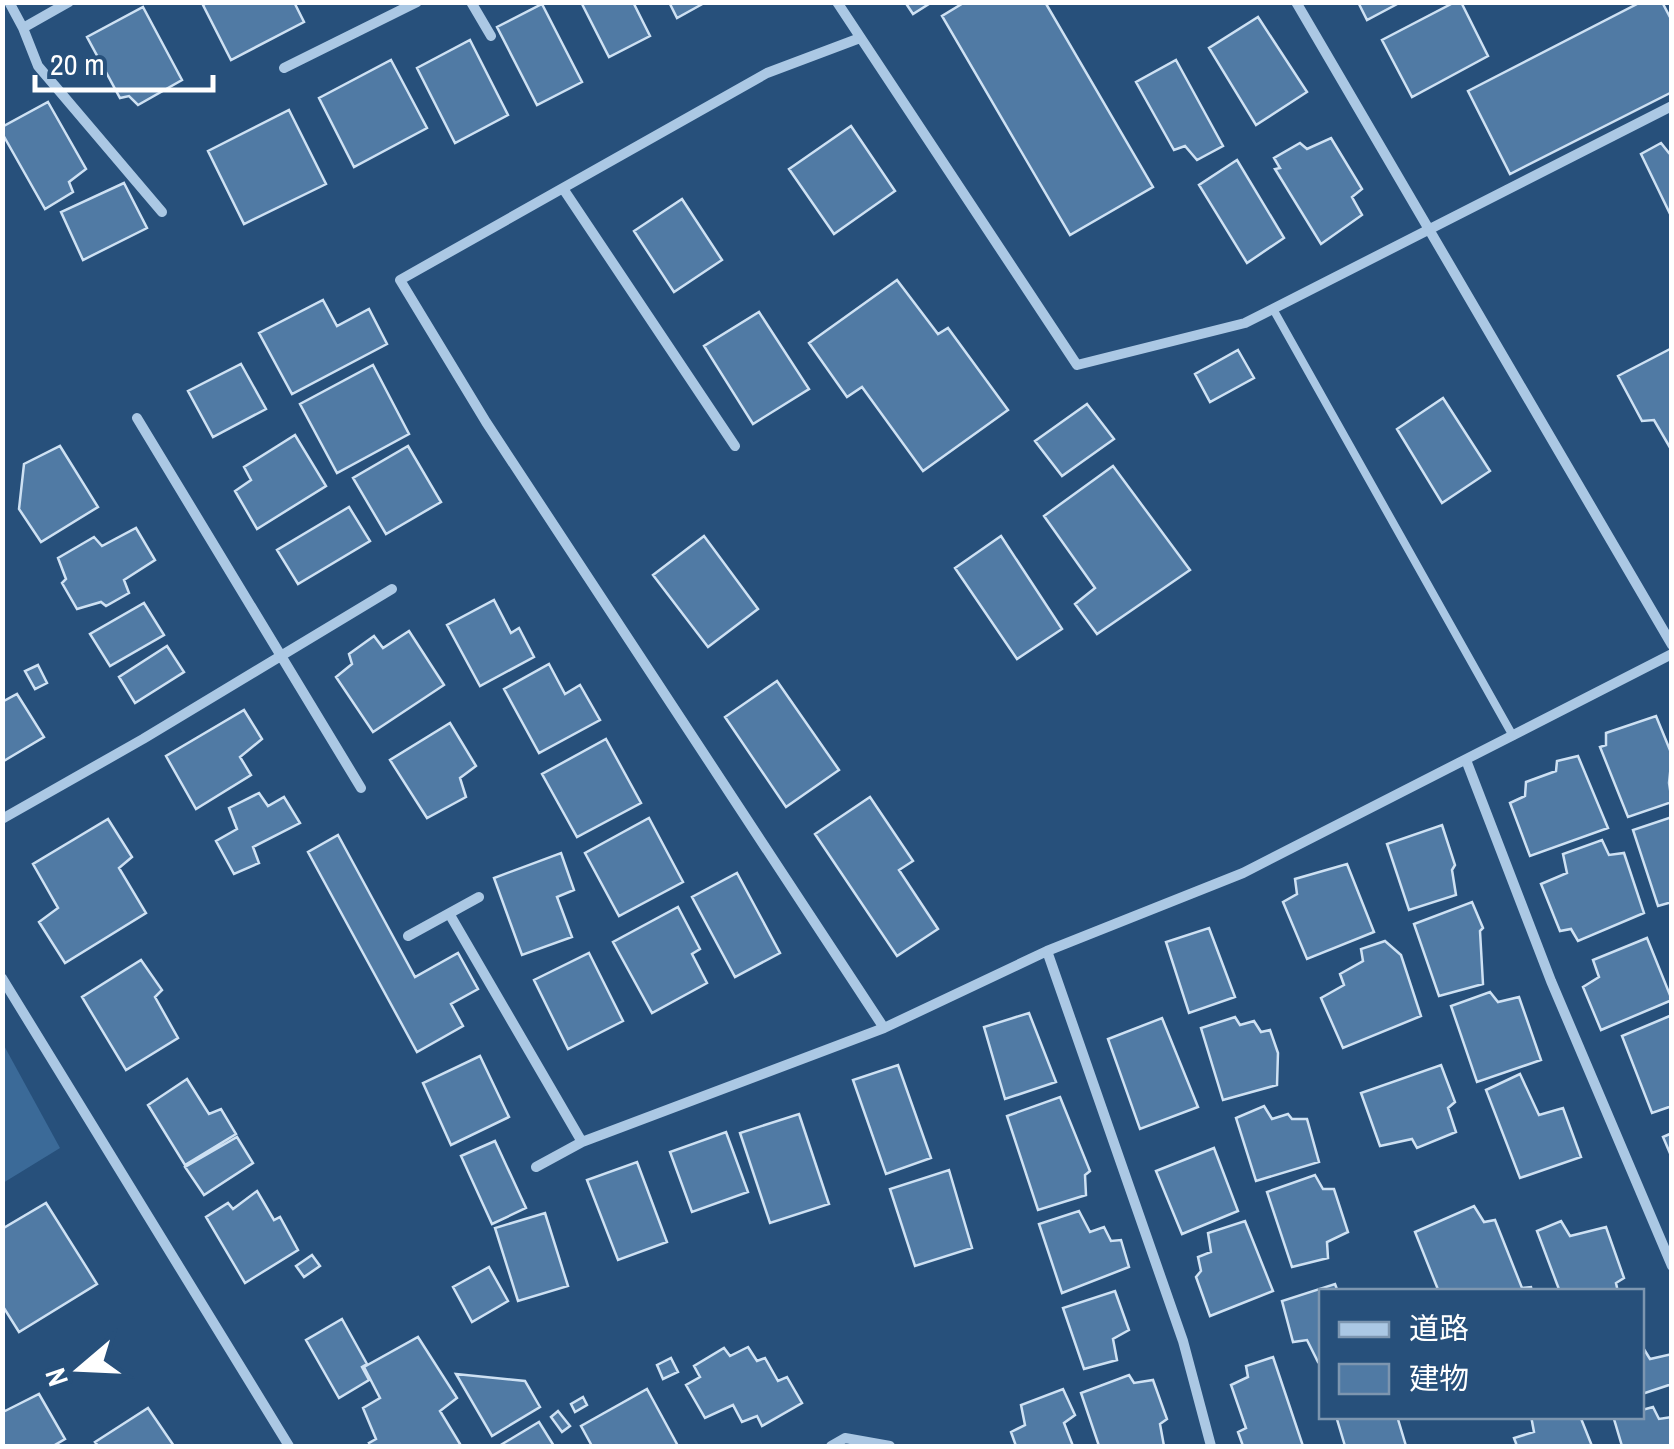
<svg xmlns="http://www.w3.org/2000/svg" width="1674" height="1449" font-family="'Archivo Narrow','Noto Sans JP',sans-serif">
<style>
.green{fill:#3b6a98}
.building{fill:#507aa4;stroke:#cee1f3;stroke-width:2.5}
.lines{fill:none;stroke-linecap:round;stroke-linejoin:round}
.lane{stroke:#abc8e4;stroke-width:8}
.street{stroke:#abc8e4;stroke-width:10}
</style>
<rect width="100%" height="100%" fill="#27507b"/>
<path class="green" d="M2,1042L60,1148L3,1183H2Z"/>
<path class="building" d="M209,2H294L304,22L231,60L203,5Z
M581,2H633L650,36L609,57Z
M669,2H706L677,18Z
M905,2H932L913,14Z
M965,2H1045L1153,187L1070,235L942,16Z
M1358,2H1401L1367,20Z
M1455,2H1461L1488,56L1412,97L1382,40Z
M1641,2H1662L1672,21V92L1510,174L1468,91Z
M542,4L582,82L537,105L497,27Z
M143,7L182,80L138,105L129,96L120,98L87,37Z
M1258,17L1307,92L1256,125L1209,48Z
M470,40L508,115L455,143L417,68Z
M391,60L427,128L354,167L319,98Z
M1176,60L1223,146L1197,160L1185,146L1174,150L1136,82Z
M48,102L86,169L69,182L73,192L45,209L2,133V127Z
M289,110L326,184L244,224L208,151Z
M851,126L895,191L834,234L789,169Z
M1331,138L1362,189L1352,197L1362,215L1321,244L1275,169L1280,168L1274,158L1300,143L1307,149Z
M1661,143L1669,153L1672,152V218L1641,154Z
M1237,160L1284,238L1247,263L1199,185Z
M124,183L147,228L83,260L61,212Z
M682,199L722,260L674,292L634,231Z
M897,280L938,334L948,328L1008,410L923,471L862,387L847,397L809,343Z
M323,300L337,326L369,309L387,344L292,394L259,333Z
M759,312L809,389L753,424L704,346Z
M1672,348V451L1654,420L1642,421L1618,376Z
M1238,350L1254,378L1210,402L1195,374Z
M241,364L266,409L213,437L188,391Z
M373,365L409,434L337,473L300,404Z
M1443,398L1490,471L1442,503L1397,429Z
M1087,404L1114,439L1062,476L1035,441Z
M295,435L326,486L257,529L235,491L251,480L244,467Z
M60,446L98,507L41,542L19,509L24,464Z
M408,446L441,502L386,534L353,478Z
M1113,466L1190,570L1097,634L1075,604L1095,588L1044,516Z
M349,507L370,541L298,584L277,550Z
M136,528L155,560L124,580L129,593L106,606L101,602L77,609L62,583L66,579L58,558L94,537L102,546Z
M704,536L758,609L708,647L653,575Z
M1001,536L1062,629L1017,659L955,568Z
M494,600L511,633L519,628L534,657L480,686L447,625Z
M144,603L164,635L110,666L90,634Z
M409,631L444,685L373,732L336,677L352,664L349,654L374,636L383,648Z
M167,646L184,672L135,703L119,677Z
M549,664L565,694L580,685L600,720L539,753L504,689Z
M38,665L47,683L35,689L25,671Z
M777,681L839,770L786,807L725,717Z
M17,694L44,737L2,762V702Z
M244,710L262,739L240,757L251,775L196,809L166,756Z
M1656,716L1672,755L1669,783L1672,802L1628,817L1600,747L1606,745V733Z
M450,723L476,766L460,778L466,797L427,818L390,760Z
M606,739L641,803L577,837L542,774Z
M1578,756L1608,828L1530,856L1510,803L1525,796L1526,782L1556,771L1557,761Z
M259,793L268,806L284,797L300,823L253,847L259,863L234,874L216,841L237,829L229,808Z
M870,797L913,861L899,870L938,929L897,956L815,834Z
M1672,817V902L1658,906L1633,830Z
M649,818L683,882L619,916L585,853Z
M108,819L132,857L119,868L146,913L65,963L39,922L58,908L33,864Z
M1442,825L1455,865L1452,870L1456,895L1409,910L1387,844Z
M338,835L415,977L458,953L478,989L451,1004L463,1026L417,1052L308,852Z
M1602,840L1609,855L1624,853L1644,913L1578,941L1571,929L1560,931L1541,884L1567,873L1563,854Z
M561,853L574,890L557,897L572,937L522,955L494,878Z
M1347,864L1374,932L1307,959L1283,902L1297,894L1295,879Z
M737,873L780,953L735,977L692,897Z
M1472,902L1483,928L1480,931L1483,984L1439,996L1414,924Z
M678,907L700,949L692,954L707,983L652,1013L613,942Z
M1209,928L1235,997L1189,1013L1166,942Z
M1647,938L1672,1000L1601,1030L1583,987L1599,977L1593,960Z
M1385,941L1401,955L1421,1016L1343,1048L1321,998L1344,985L1340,974L1363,961L1361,949Z
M589,953L623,1021L568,1049L534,980Z
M141,960L162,990L155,997L178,1038L126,1070L82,997Z
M1490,992L1498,1002L1519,997L1541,1060L1477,1082L1451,1006Z
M1029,1013L1056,1082L1005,1099L984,1027Z
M1672,1015V1106L1652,1113L1622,1036Z
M1235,1017L1240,1025L1254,1021L1261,1032L1270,1030L1278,1053L1277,1085L1223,1100L1201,1028Z
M1162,1018L1198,1107L1140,1129L1108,1039Z
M480,1056L509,1117L451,1145L423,1083Z
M898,1065L931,1158L886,1174L853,1080Z
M1441,1065L1455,1102L1448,1108L1456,1132L1417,1148L1412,1139L1380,1146L1361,1093Z
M1520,1074L1539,1115L1563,1108L1581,1157L1520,1178L1486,1090Z
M187,1079L209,1114L221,1109L236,1134L185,1165L148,1105Z
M1060,1097L1090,1171L1085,1175L1086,1195L1038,1210L1007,1116Z
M1264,1106L1272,1119L1288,1114L1292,1119H1307L1319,1162L1256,1181L1236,1118Z
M799,1114L829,1204L770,1223L740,1133Z
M726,1132L748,1192L692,1212L670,1152Z
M1672,1133V1158L1663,1137Z
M237,1137L253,1163L204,1195L185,1167Z
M495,1141L526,1208L492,1224L461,1156Z
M1214,1148L1238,1211L1182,1234L1156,1171Z
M637,1162L667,1242L618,1260L587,1180Z
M949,1170L972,1248L915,1266L890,1189Z
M1315,1175L1323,1189H1334L1348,1232L1327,1242L1328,1258L1292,1267L1267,1192Z
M257,1191L274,1220L280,1217L298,1250L245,1283L206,1217L228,1203L233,1209Z
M46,1203L97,1284L19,1332L2,1305V1229Z
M1474,1206L1484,1222L1495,1220L1522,1288L1531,1287L1532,1292H1439L1415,1232Z
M1079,1211L1090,1232L1104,1227L1111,1241L1121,1240L1129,1267L1062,1293L1039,1224Z
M545,1213L568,1286L518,1301L495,1228Z
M1245,1221L1273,1291L1210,1316L1196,1277L1201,1271L1198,1257L1211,1252L1208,1233Z
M1561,1221L1570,1236L1606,1227L1624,1278L1616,1283L1618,1292H1560L1537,1231Z
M312,1255L320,1266L304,1277L296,1266Z
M489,1267L508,1301L472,1322L453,1287Z
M1335,1284L1338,1292H1322V1361L1318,1362L1307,1340L1293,1342L1282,1301Z
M1115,1291L1129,1330L1113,1339L1117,1360L1084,1369L1063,1308Z
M342,1319L367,1364L362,1367L369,1380L339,1398L306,1340Z
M418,1337L457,1398L440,1411L460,1444L455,1446H371L369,1443L376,1439L363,1408L380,1398L364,1367Z
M1642,1346L1650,1359L1672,1354V1384L1642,1394Z
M748,1347L757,1361L765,1358L778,1381L787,1377L802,1403L762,1426L757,1416L742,1422L733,1405L705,1418L686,1385L700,1377L694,1366L724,1348L730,1356Z
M1273,1357L1303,1446H1243L1238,1432L1246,1428L1231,1385L1248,1377L1246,1366Z
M671,1358L678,1372L663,1379L657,1365Z
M456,1374L525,1381L540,1407L492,1436Z
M1129,1375L1134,1383L1153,1380L1167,1419L1160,1424L1164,1446H1099L1081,1393Z
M647,1389L678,1446H592L581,1426Z
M1063,1389L1075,1415L1064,1423L1073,1446H1016L1011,1432L1025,1425L1021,1405Z
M39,1394L65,1439L53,1446H2V1407L5,1411Z
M583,1397L587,1405L575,1412L571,1404Z
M1653,1407L1659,1419L1672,1417V1446H1622L1614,1419L1642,1416V1410Z
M148,1408L174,1446H98L95,1442Z
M558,1411L570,1426L562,1432L551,1417Z
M1336,1416H1397L1406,1446H1345Z
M1531,1416H1580L1592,1446H1517L1514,1438L1534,1432Z
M539,1422L554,1446H499Z"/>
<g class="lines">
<path class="lane" d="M1273,309L1513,736"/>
<path class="street" d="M9,2L23,28L69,2
M471,2L491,36
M837,2L1077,365L1245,323L1672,106
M1296,2L1672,645
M23,28L38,66L162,212
M860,38L767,73L400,280L486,422L884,1028
M284,68L417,2
M564,190L735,446
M137,418L361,788
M1466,760L1551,981L1672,1266
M2,819L143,739L392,589
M450,915L582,1142L884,1028L1047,951
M408,936L479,897
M2,978L289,1446
M536,1167L582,1142
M831,1446L845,1438L890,1446
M1211,1446L1183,1341L1047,951L1243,873L1672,654"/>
</g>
<rect width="1674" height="1449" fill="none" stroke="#ffffff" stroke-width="10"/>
<rect x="1319" y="1289" width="325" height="130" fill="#27507b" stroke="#7d96b0" stroke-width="2.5"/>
<rect x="1339" y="1322" width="50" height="15" fill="#abc8e4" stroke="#7d96b0" stroke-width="2.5"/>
<text x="1409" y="1339" font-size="30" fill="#ffffff">道路</text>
<rect x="1339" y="1364" width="50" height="30" fill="#507aa4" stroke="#7d96b0" stroke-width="2.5"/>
<text x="1409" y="1389" font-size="30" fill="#ffffff">建物</text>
<g transform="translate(80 1369) rotate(251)" stroke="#27507b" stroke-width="8" paint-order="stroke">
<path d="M0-8L18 38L0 25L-18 38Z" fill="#ffffff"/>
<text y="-15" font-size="28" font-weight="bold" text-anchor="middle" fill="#ffffff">N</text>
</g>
<path d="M35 75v15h178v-15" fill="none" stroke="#ffffff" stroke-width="5"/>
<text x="50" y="75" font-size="30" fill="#ffffff" stroke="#27507b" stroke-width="8" paint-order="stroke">20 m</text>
</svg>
